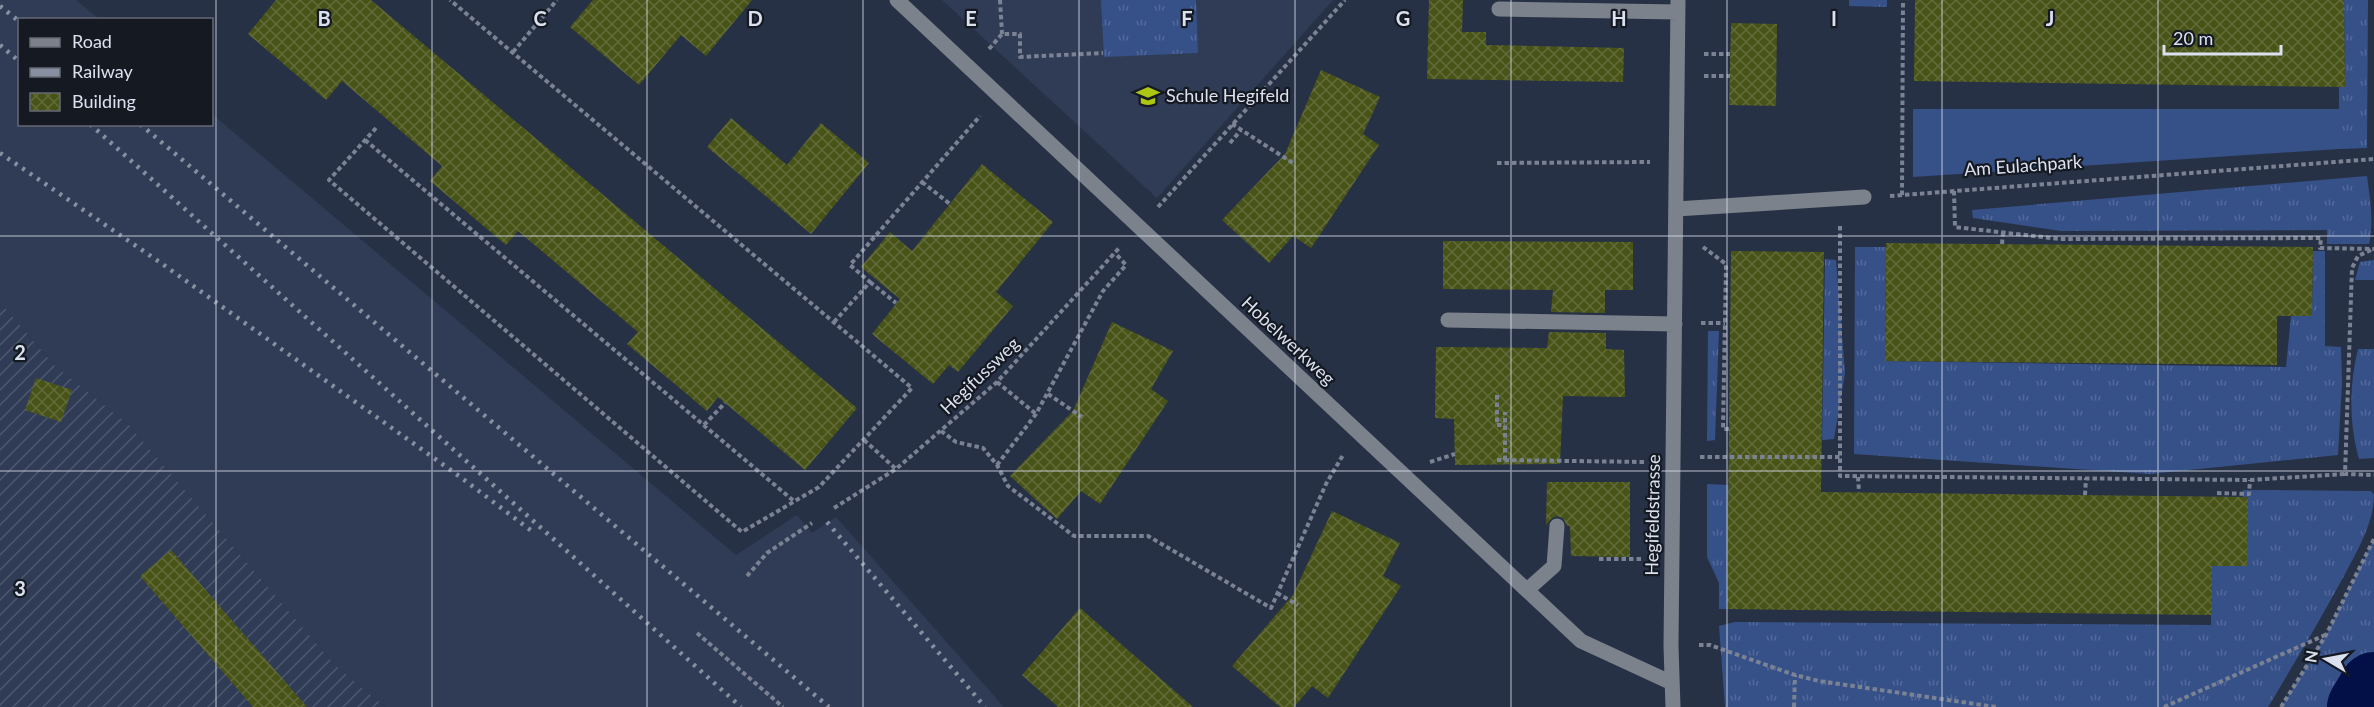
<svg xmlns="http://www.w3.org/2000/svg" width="2374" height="707" font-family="Lato,sans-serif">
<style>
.built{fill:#303b55}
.industrial{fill:url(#industrial-furrows)}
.grass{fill:url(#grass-tufts)}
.garden{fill:#365088}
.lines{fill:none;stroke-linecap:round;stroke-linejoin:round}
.river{stroke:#021047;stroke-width:70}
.building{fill:url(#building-cross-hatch)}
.path{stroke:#7a8293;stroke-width:4;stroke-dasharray:4.5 3;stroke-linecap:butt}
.minor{stroke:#7c828c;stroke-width:15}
.rail{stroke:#878fa0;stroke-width:4.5;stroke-dasharray:3 6;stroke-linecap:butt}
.grid{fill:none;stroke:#dbe1ef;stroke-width:1.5;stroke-opacity:0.55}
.labels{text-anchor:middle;stroke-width:4.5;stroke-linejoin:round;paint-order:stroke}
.poi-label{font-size:18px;fill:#dbe1ef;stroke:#141922;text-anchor:start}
.street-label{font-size:18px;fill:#dbe1ef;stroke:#141922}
.grid-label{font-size:20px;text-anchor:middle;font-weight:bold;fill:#dbe1ef;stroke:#141922;stroke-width:4.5;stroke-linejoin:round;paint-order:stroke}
</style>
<defs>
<pattern id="industrial-furrows" width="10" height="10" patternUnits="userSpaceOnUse" patternTransform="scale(1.5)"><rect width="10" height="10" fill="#303b55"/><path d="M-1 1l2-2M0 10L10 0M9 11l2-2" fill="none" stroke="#4d576e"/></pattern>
<pattern id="grass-tufts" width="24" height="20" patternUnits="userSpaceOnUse" patternTransform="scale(1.5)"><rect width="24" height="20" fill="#365088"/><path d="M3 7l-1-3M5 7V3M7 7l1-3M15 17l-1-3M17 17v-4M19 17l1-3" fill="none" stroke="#526999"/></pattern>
<pattern id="building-cross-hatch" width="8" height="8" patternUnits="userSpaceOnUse" patternTransform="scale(1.5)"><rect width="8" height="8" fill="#485317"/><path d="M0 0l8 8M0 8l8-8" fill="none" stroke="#626b39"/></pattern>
</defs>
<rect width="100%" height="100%" fill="#273145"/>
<path class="built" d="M0,0H76L99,19L20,20V124H212V114L736,555L797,515L812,533L836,517L1004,707H385L334,664L128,424L54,365L0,302Z
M942,0H1333L1157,198Z"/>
<path class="industrial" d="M0,302L54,365L128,424L334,664L385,707H0Z"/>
<path class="grass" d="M1101,0H1196L1198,53L1104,57Z
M1849,0H1887V7L1849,6Z
M2344,0H2368L2367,148L2339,149V86H2345Z
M2367,176C2370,198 2374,222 2369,244H2327V230L2061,231L1973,218L1972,210Z
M1855,247H1886L1885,361L2286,367L2291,316L2312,315L2313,251H2325V346L2341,347L2342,383L2338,455L2150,474L1854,454Z
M1825,259L1836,260L1845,373L1834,439L1822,440Z
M2374,260V280H2355L2360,262Z
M1708,331H1719L1715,440L1707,441Z
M2358,349H2374V458L2359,459C2349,424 2349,384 2358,349Z
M1707,484L1729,485L1727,609H1719V583L1707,557Z
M2243,490L2371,491L2374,495C2374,523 2357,551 2344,576C2320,620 2294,664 2268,707H1725L1719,626L1735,622L2211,625L2212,566L2241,565Z
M2374,539V707H2281L2326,635Z"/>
<path class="garden" d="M1913,109H2339V149L1913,177Z"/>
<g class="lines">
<path class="river" d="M2362,707L2374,687"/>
</g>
<path class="building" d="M276,0H371L857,408L805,470L718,397L707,411L627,344L638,332L518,231L506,245L430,181L442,166L342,81L326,100L248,34Z
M593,0H752L706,56L681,35L639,85L570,27Z
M1429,0H1463L1462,32H1486V45L1624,48L1623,82L1427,79Z
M1915,0H2344L2345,87L1914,81Z
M1731,23L1777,24L1776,106L1729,105Z
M1321,70L1380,97L1363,134L1379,145L1311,248L1293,236L1269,263L1222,220L1285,154Z
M731,118L787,165L821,123L869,163L811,234L707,147Z
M982,164L1053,222L996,292L1013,306L958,372L949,365L933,384L872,334L900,299L861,267L890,232L912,251Z
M1443,241L1633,242V290H1605V313L1551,312L1553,290L1443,289Z
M1886,243L2313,247L2312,316H2277V365L1885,361Z
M1731,251L1824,252L1821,492L2248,497L2247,566H2212V615L1727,609Z
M1112,322L1173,351L1151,389L1168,401L1100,504L1081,491L1057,519L1010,476L1073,411Z
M1549,332L1606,333V349L1624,350L1625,397L1563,396L1560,464L1455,465L1454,419L1435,418L1436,347L1547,348Z
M36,378L72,390L61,422L25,410Z
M1547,482H1630V557L1571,556L1570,526H1567L1563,518L1557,516L1552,518L1546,525Z
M1332,511L1400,543L1383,576L1401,586L1328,698L1312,686L1294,707H1280L1232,666L1293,595Z
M171,550L307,707H253L140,576Z
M1080,608L1193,707H1058L1022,675Z"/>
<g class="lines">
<path class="path" d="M1000,0L1002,34
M989,49L1002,34H1020V57L1103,53
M513,52L557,0
M1704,54H1730
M1704,76H1730
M1232,124L1293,163
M376,128L329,180L742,532L819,487L912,388L450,0
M365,140L795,502
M1230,143L1241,130
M1497,163L1650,162
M922,182L950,204
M1954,191L1955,227L2060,239L2321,238L2320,248L2374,249
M1902,195L1903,0
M1890,196L2374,159
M1158,207L1345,0
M1840,226V476L2250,480L2345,474
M2002,244L2003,233
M1703,247L1726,264L1723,429H1729
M2371,250L2358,256L2352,268L2345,474L2374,475
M870,282L896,303
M834,322L870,282L850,265L980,116
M1701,323H1725
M997,382L1036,414
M1048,394L1082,417
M1497,395V425H1505
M704,425L725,403
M941,431L956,442L983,448L997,465L1008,486L1074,536H1148L1271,608L1326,484L1343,455
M864,440L896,469
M1700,457H1840
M1497,460L1645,462
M1505,460V412
M1430,462L1455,454
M997,465L1036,414L1103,291L1126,265L1115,253
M1858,477L1859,492
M2217,493L2249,494L2250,480
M2085,495L2086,478
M834,508L896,469L997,382L1120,247
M1599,559H1644
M747,576L767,553L812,523
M1277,593L1298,605
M697,633L783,707
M1699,645H1710L1795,675L1819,681L1996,707
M1794,707L1795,675
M2164,707L2325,635
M2281,707L2326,635L2374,539"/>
<path class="minor" d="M897,0L1581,641L1672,683
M1499,9L1678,12
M1676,209L1864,197
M1448,320L1675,324
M1527,590L1554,566L1557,526
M1673,707L1671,646L1678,0"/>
<path class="rail" d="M0,6L20,22
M0,45L20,62
M90,124L741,707
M140,124L829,707
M0,153L161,263L459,476L533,532
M827,522L985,707"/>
</g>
<path class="grid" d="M216,0V707M432,0V707M647,0V707M863,0V707M1079,0V707M1295,0V707M1511,0V707M1727,0V707M1942,0V707M2158,0V707M0,236H2374M0,471H2374"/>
<defs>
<g id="school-bare" transform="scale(1.8)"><path d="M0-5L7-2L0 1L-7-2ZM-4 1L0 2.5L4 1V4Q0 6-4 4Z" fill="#acc613" stroke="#141922" stroke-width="2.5" paint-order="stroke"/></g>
</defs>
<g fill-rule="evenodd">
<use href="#school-bare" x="1148" y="96"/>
</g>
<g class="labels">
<g class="poi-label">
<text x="1166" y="102">Schule Hegifeld</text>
</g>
<g class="street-label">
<text transform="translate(2023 166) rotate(-4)" y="6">Am Eulachpark</text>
<text transform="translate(1288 341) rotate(43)" y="6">Hobelwerkweg</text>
<text transform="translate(980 376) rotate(-44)" y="6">Hegifussweg</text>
<text transform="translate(1653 515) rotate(-89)" y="6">Hegifeldstrasse</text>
</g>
</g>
<g class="grid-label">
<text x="324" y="26">B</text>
<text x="540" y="26">C</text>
<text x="755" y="26">D</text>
<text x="971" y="26">E</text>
<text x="1187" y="26">F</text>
<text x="1403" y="26">G</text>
<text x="1619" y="26">H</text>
<text x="1834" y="26">I</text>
<text x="2050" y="26">J</text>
<text x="20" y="360">2</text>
<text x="20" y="596">3</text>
</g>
<rect x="18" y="18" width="195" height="108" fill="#141922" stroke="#646974" stroke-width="1.5"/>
<rect x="30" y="38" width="30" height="9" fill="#7c828c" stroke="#646974" stroke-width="1.5"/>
<text x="72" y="48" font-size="18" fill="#dbe1ef">Road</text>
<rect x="30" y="68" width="30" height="9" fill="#878fa0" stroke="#646974" stroke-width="1.5"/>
<text x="72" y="78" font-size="18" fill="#dbe1ef">Railway</text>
<rect x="30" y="93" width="30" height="18" fill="url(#building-cross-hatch)" stroke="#646974" stroke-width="1.5"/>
<text x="72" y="108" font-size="18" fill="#dbe1ef">Building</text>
<g transform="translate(2326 659) rotate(280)" stroke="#141922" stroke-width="4.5" paint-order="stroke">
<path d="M0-4.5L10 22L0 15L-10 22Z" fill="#dbe1ef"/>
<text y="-9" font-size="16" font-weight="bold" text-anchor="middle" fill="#dbe1ef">N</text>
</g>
<path d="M2164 45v9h117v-9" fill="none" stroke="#dbe1ef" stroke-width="3"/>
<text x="2173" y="45" font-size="18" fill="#dbe1ef" stroke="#141922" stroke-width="4.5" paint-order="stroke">20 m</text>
</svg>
